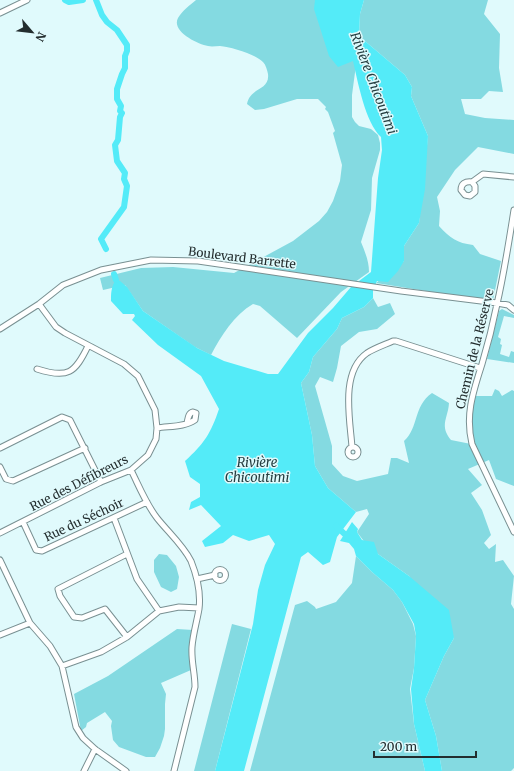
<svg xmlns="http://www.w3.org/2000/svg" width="514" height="771" font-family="Merriweather,serif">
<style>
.green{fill:#84dae1}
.water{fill:#54ebf8}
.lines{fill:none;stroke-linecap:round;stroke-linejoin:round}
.river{stroke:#54ebf8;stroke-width:6}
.minor-casing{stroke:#799092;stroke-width:7}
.minor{stroke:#fff;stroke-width:5}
.labels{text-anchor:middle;stroke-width:3;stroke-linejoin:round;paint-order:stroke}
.street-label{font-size:12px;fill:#232d2e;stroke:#e0fafc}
.water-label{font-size:13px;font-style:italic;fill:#253e41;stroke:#e0fafc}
</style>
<rect width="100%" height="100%" fill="#e0fafc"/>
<path class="green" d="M196,0H327L356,65L352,95V117L355,122L359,126L371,129L378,135L380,143V150L372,178L371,210L361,242C365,252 369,261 369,272L341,292L297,338L260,306L253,304C234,315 221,336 211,355L195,347L143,311L125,285L103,290L100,278L141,268L173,267L234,273L293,241L319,221L327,212L333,201L340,181L342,165L333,133L335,131L328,112L325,109L326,107L318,99H297L264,109L255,110L247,104C250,87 270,91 268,74C267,70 266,65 263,62C255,54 231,47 220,46C216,46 212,47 208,46C197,44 171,31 178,18C182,11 190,5 196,0Z
M364,0H488L484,14L500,34L499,68L503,92L489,91L481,99H461L465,114L485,118L514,120V154L478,147L455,170L437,197L440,211L439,226C450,238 457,243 473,245L480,254L501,261L493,300L451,295L376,283L404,261V246L419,223L428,136L411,96L412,87L405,75L359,36L360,14Z
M373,298L378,307L390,303L395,314L377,329L359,332L341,346L337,368L333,382L320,377L315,386L332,446V464L343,476L357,481L388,474L391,458H397L409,463L404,441C419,428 413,406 432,393L449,403C448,419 439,425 451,440L471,444L469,432L473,396H492L495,389L499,391L502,396L512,390L514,391V486L496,479L489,460L468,469L482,485L471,493L482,510L491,535L484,543L489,549L496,544L495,562L503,560L514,576L511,604L514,609V768L511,771H442L436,736L425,700L444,656L454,638L409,576L378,554L363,540L357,532L369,514L367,509L356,512L328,488L315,466L312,435L301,383L309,372L313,357L337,329L342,318L364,307Z
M502,309L514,315V318L504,316L498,337L501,339L500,344L502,345L500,354L509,357L511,351L514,352V363L487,359L499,311Z
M159,554L167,555L176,566L179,577L177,589L171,592L161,587L154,572V560Z
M356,556L372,572L393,590L402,602L413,624L416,636L414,668L410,689L414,724L425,771H250L295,605L307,601L315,607L316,609L336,602L352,583Z
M232,624L251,629L215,771H194Z
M177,629L193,630L189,651L191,670L161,683L166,694L165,704V729L164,736L160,748L155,757H146L119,747L113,740L111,726L112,721L105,712L87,723L86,727L81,731L74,694L108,676Z"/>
<path class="water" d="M315,0H364L360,14L359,36L405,75L412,87L411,96L428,136L425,189L419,223L404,246V261L398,271L388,282L377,281L373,290V298L364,307L342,318L337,329L313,357L309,372L301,383L312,435L315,466L328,488L356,512L337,537L330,562L323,565L308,552L301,557L244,771H215L253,624L258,590L265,565L275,544L269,535L249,541L233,535L223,543L205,547L202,541L221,526L201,505L189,510L191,502L200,497V484L190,477L185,461C204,444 211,433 219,409L201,376L158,345L132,320L135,316L134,314H123L111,301C111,294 111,286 116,280L120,281L127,287L143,311L197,348L224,361L268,374H278L308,333L333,308L351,287L371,272L378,178L382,150L381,137C365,122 358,82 353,61L338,67L329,56L314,9Z
M352,522L358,529L357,532L362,540L374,542L378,554L409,576L449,610L454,638L444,656L425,700L436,736L442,771H425L414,724L411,689L414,668L416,636L414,624L402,602L393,590L372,572L356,556L354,549L349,543L340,541Z"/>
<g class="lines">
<path class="river" d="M65,0L69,2L83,0
M96,0L102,15L107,22L117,30L127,45V51L125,56V68L122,74L117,89V99L121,106L120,111L122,113L120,117L118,140L115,145L117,161L125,173L124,179L127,186L124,207L101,239L106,249
M114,274L116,280
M336,526L351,540"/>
<g class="minor-casing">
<path id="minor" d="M0,13L27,0
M472,182L475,186V192L470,196L465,195L461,190C461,184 465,181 472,182L483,174L514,177
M514,210C509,241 504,274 497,304C493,324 488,344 482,364C473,392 465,415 472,444L514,532
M0,329L39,304L63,285L101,270L151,260L198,261L401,291L497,303L508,305L514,310
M37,369C68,379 75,373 88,346
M157,428C169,426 185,427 195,420L196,413L193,412C188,413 188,419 187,423
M348 452a5 5 0 1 1 10 0a5 5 0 1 1-10 0Z
M352,447C350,419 340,372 367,353C375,348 384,345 393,341H396L480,368
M0,448L62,417L70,420L101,482
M0,467L6,479L13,481L85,448
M131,470C139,486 146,504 157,518C168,532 183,545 191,561C197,576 201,593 199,609C197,621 193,634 192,647C191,661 195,673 195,687L174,771
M114,518L137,579L159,611
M23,522L36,550L42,551L147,502
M0,533L101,482L131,470L148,455L156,439L157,428L155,410L138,376L124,364L65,333L56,327L39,304
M0,560L30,623L50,646L62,666L76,727L83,738L95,749L126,771
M214.5 575a5.5 5.5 0 1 1 11 0a5.5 5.5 0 1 1-11 0Z
M197,579L215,575
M0,635L30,623
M127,637L105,609L82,618L74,617L60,596L58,589L127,554
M62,666L101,652L127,637L159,611L179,607L199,608
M84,771L95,749"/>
</g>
<use href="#minor" class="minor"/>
</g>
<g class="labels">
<g class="street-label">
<text transform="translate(242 258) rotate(7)" y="4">Boulevard Barrette</text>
<text transform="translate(475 349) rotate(-76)" y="4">Chemin de la Réserve</text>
<text transform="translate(79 483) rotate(-27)" y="4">Rue des Défibreurs</text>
<text transform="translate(84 520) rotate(-25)" y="4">Rue du Séchoir</text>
</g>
<g class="water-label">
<text transform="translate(374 83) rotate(69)" y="5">Rivière Chicoutimi</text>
<text x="257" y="467">Rivière<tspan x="257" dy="15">Chicoutimi</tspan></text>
</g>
</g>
<g transform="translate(32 32) rotate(118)" stroke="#e0fafc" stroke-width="3" paint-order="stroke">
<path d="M0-3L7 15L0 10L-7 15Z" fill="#232d2e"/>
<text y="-6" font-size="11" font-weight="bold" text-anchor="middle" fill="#232d2e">N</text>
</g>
<path d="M374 751v6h102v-6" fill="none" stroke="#232d2e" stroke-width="2"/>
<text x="380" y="751" font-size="12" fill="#232d2e" stroke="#e0fafc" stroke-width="3" paint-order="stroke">200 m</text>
</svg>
